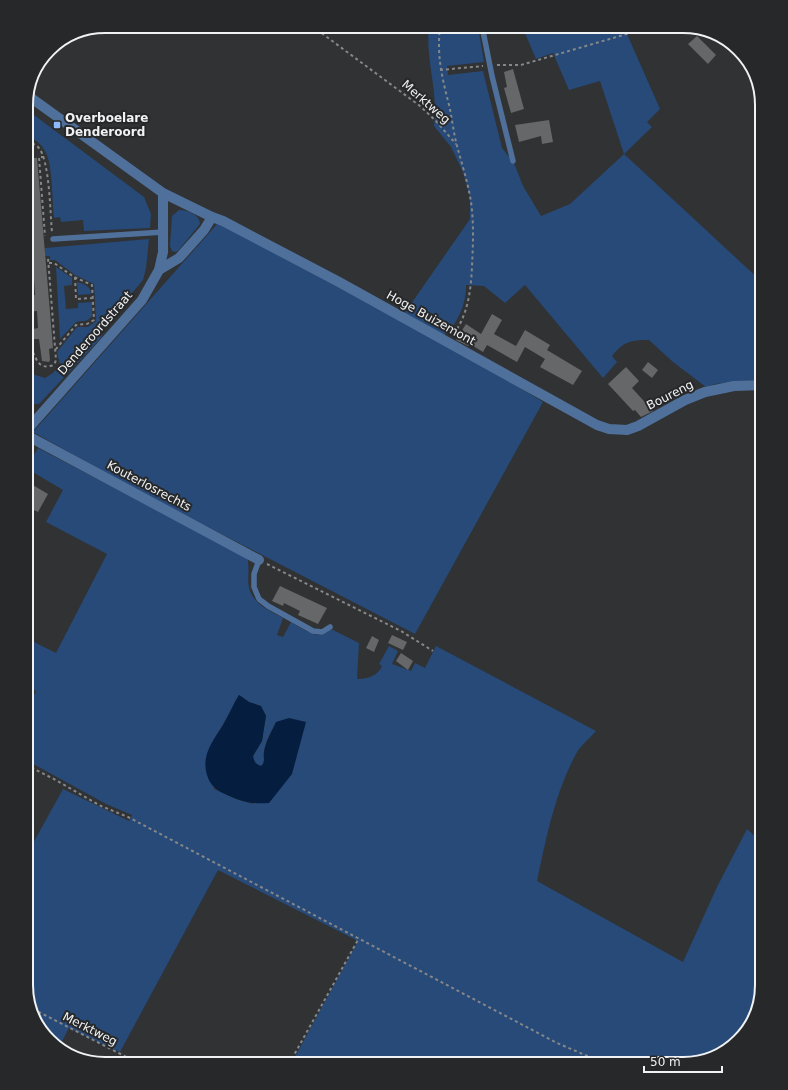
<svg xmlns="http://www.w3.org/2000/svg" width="788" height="1090" font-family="'DejaVu Sans',sans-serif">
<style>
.green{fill:#274a78;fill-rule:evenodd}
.water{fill:#051d3e}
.building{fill:#656769}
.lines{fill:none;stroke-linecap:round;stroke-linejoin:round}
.path{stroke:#868789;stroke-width:2;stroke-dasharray:3 3;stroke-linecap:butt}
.service{stroke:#50709c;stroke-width:5.5}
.minor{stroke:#50709c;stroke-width:10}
.tertiary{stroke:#50709c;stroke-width:10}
.poi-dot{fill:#8abafc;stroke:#27282a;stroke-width:1.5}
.labels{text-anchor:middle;stroke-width:4;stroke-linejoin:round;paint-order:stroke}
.street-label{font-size:12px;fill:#f1f2f3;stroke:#27282a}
.poi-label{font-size:12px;font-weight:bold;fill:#f1f2f3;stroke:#27282a;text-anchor:start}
.rim{fill:none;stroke:#f1f2f3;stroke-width:2}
</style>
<rect width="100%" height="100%" fill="#303234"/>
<path class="green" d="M429,26H478L484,62L447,66L448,75L483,71L502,148L514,163L523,186L541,216L570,204L624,154L600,81L569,90L553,53L536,59L522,26H652L627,34L660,109L647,122L652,127L624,154L762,282V380L737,381L715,384L706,387L673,362L649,340C631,340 624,341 612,356L617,362L603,378L525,285L505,303L484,286L466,285C467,302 457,326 443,336L404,314L470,219V197L463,172L451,147L434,126C439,94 425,59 429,26Z
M26,109L144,197L151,214L150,228L84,231L83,220L61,222L60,217L54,218C52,201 53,164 45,151C41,143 34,139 26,135Z
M179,210C188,210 200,215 200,224L178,251L175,252L172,251L170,246L172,216Z
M218,223L473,359L543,402L415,634L131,487L33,432Z
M149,239L146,268L143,280L105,325L101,338L39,404H30L26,409V372L45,378L53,373L60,365L57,352L77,327H88L96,321L94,284L75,275L55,260H50V256H45V248Z
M56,267L72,278V285L64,286L66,309L78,308V303L92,302V316C87,323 82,320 76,322L60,339Z
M77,282C84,284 91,286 91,294L78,295Z
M38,448L247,557C250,567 247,578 249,588C253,604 270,611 283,618L277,635L283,637L291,622C298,626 315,638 323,634C326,633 329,630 331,629L359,643L357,679C367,679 378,676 382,666L379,664L389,646L398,651L392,664L411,671L415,663L425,668L436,646L596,731C590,738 580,746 576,754C555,793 546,838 537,881L683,962L717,887L747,829L762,843V985L751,1025L723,1053L683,1064H291L358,941L218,870L120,1052L69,1028L59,1047L37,1025L26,985V856L63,789L129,821L132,815L106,804L26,760V712L36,691L26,686V638L56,653L107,554L46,522L63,490L26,468ZM239,695L249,702L261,706L266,716L264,728L262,741L253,756C254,761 255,764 261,766L263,764C265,759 264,756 264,752C265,741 272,731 276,722L253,804L236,799L214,789L210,746L224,723Z"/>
<path class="water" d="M239,695L249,702L261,706L266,716L264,728L262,741L253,756C254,761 255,764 261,766L263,764C265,759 263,756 264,752C266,741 272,731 276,722L289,718L306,722L292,774L269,803C251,804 242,802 225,794C216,790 210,785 207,775C201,755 213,741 223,725C229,715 233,704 239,695Z"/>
<path class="building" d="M697,36L716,55L708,64L688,44Z
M513,69L524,109L511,113L504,88L507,87L504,72Z
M549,120L553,142L542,144L541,136L519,142L515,125Z
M32,141L34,158H37L53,348L49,349L50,360L49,362L42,361L39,339H34L33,329L38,328L37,311L26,312V296L35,295L34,278L27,279L26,272V231H30L28,211H26V201L28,200L26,181V142Z
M492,314L502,320L494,334L516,346L525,330L550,345L547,350L582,371L573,385L540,367L545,359L525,347L517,362L487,345L483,352L470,344L468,346L456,340L466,324L481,334Z
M648,362L658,370L652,378L642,370Z
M626,367L639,381L632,388L653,411L641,417L635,410L633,411L608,384Z
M26,481L48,494L38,512L26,506Z
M280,586L327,608L318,624L298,615L300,611L284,603L283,606L272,601Z
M392,635L407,642L403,650L388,643Z
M372,636L379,640L374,652L366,648Z
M401,653L413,661L408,670L396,661Z"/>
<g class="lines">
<path class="path" d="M312,26L420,106L436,121L456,144
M440,26C437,55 441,73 448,101C452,116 453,131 457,146C462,164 468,183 471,202C474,223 473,245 472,266C471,290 468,315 453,335
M497,65H521L654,26
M440,70L483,66
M26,144C31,144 35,143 38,147C50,159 50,214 52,232
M44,157H39L45,236
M49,263H54L74,277L92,285L94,320L87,324L76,325L56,349
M75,277L76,299L93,298
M29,341C33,350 36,370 50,366C54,366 55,363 56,360L48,258L46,259
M267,564L401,631L433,651
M26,765L52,778L101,806L128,817L557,1043L606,1064
M33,1009L140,1064
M289,1064L359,938"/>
<path class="service" d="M482,26L492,76L513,161
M53,239L164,232
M26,334H27
M259,560L254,574V587L259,599L268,606L313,631L322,632L330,627"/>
<path class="minor" d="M212,217L223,221L339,282L597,425L609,429L627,430L638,426L685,400L705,392L734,386L762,385
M26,435L259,560"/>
<path class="tertiary" d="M27,95L163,193L212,217L204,230L179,258L159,270
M26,431L142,300L159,270L163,252V193"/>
</g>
<rect class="poi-dot" x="53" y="121" width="8" height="8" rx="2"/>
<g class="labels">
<g class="street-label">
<text transform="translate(426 102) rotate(41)" y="4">Merktweg</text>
<text transform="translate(431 318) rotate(29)" y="4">Hoge Buizemont</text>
<text transform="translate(95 333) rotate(-49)" y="4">Denderoordstraat</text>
<text transform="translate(670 395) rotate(-27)" y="4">Boureng</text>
<text transform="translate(149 486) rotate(28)" y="4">Kouterlosrechts</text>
<text transform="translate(90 1029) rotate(27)" y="4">Merktweg</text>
</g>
<g class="poi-label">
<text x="65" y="122">Overboelare<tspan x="65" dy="14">Denderoord</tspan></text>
</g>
</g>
<path d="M0 0H788V1090H0ZM105 33H683A72 72 0 0 1 755 105V985A72 72 0 0 1 683 1057H105A72 72 0 0 1 33 985V105A72 72 0 0 1 105 33Z" fill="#27282a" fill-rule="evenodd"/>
<path class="rim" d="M105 33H683A72 72 0 0 1 755 105V985A72 72 0 0 1 683 1057H105A72 72 0 0 1 33 985V105A72 72 0 0 1 105 33Z"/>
<path d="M644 1066v6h78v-6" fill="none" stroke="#f1f2f3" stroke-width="2"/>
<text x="650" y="1066" font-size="12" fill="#f1f2f3" stroke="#27282a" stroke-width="3" paint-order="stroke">50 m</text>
</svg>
